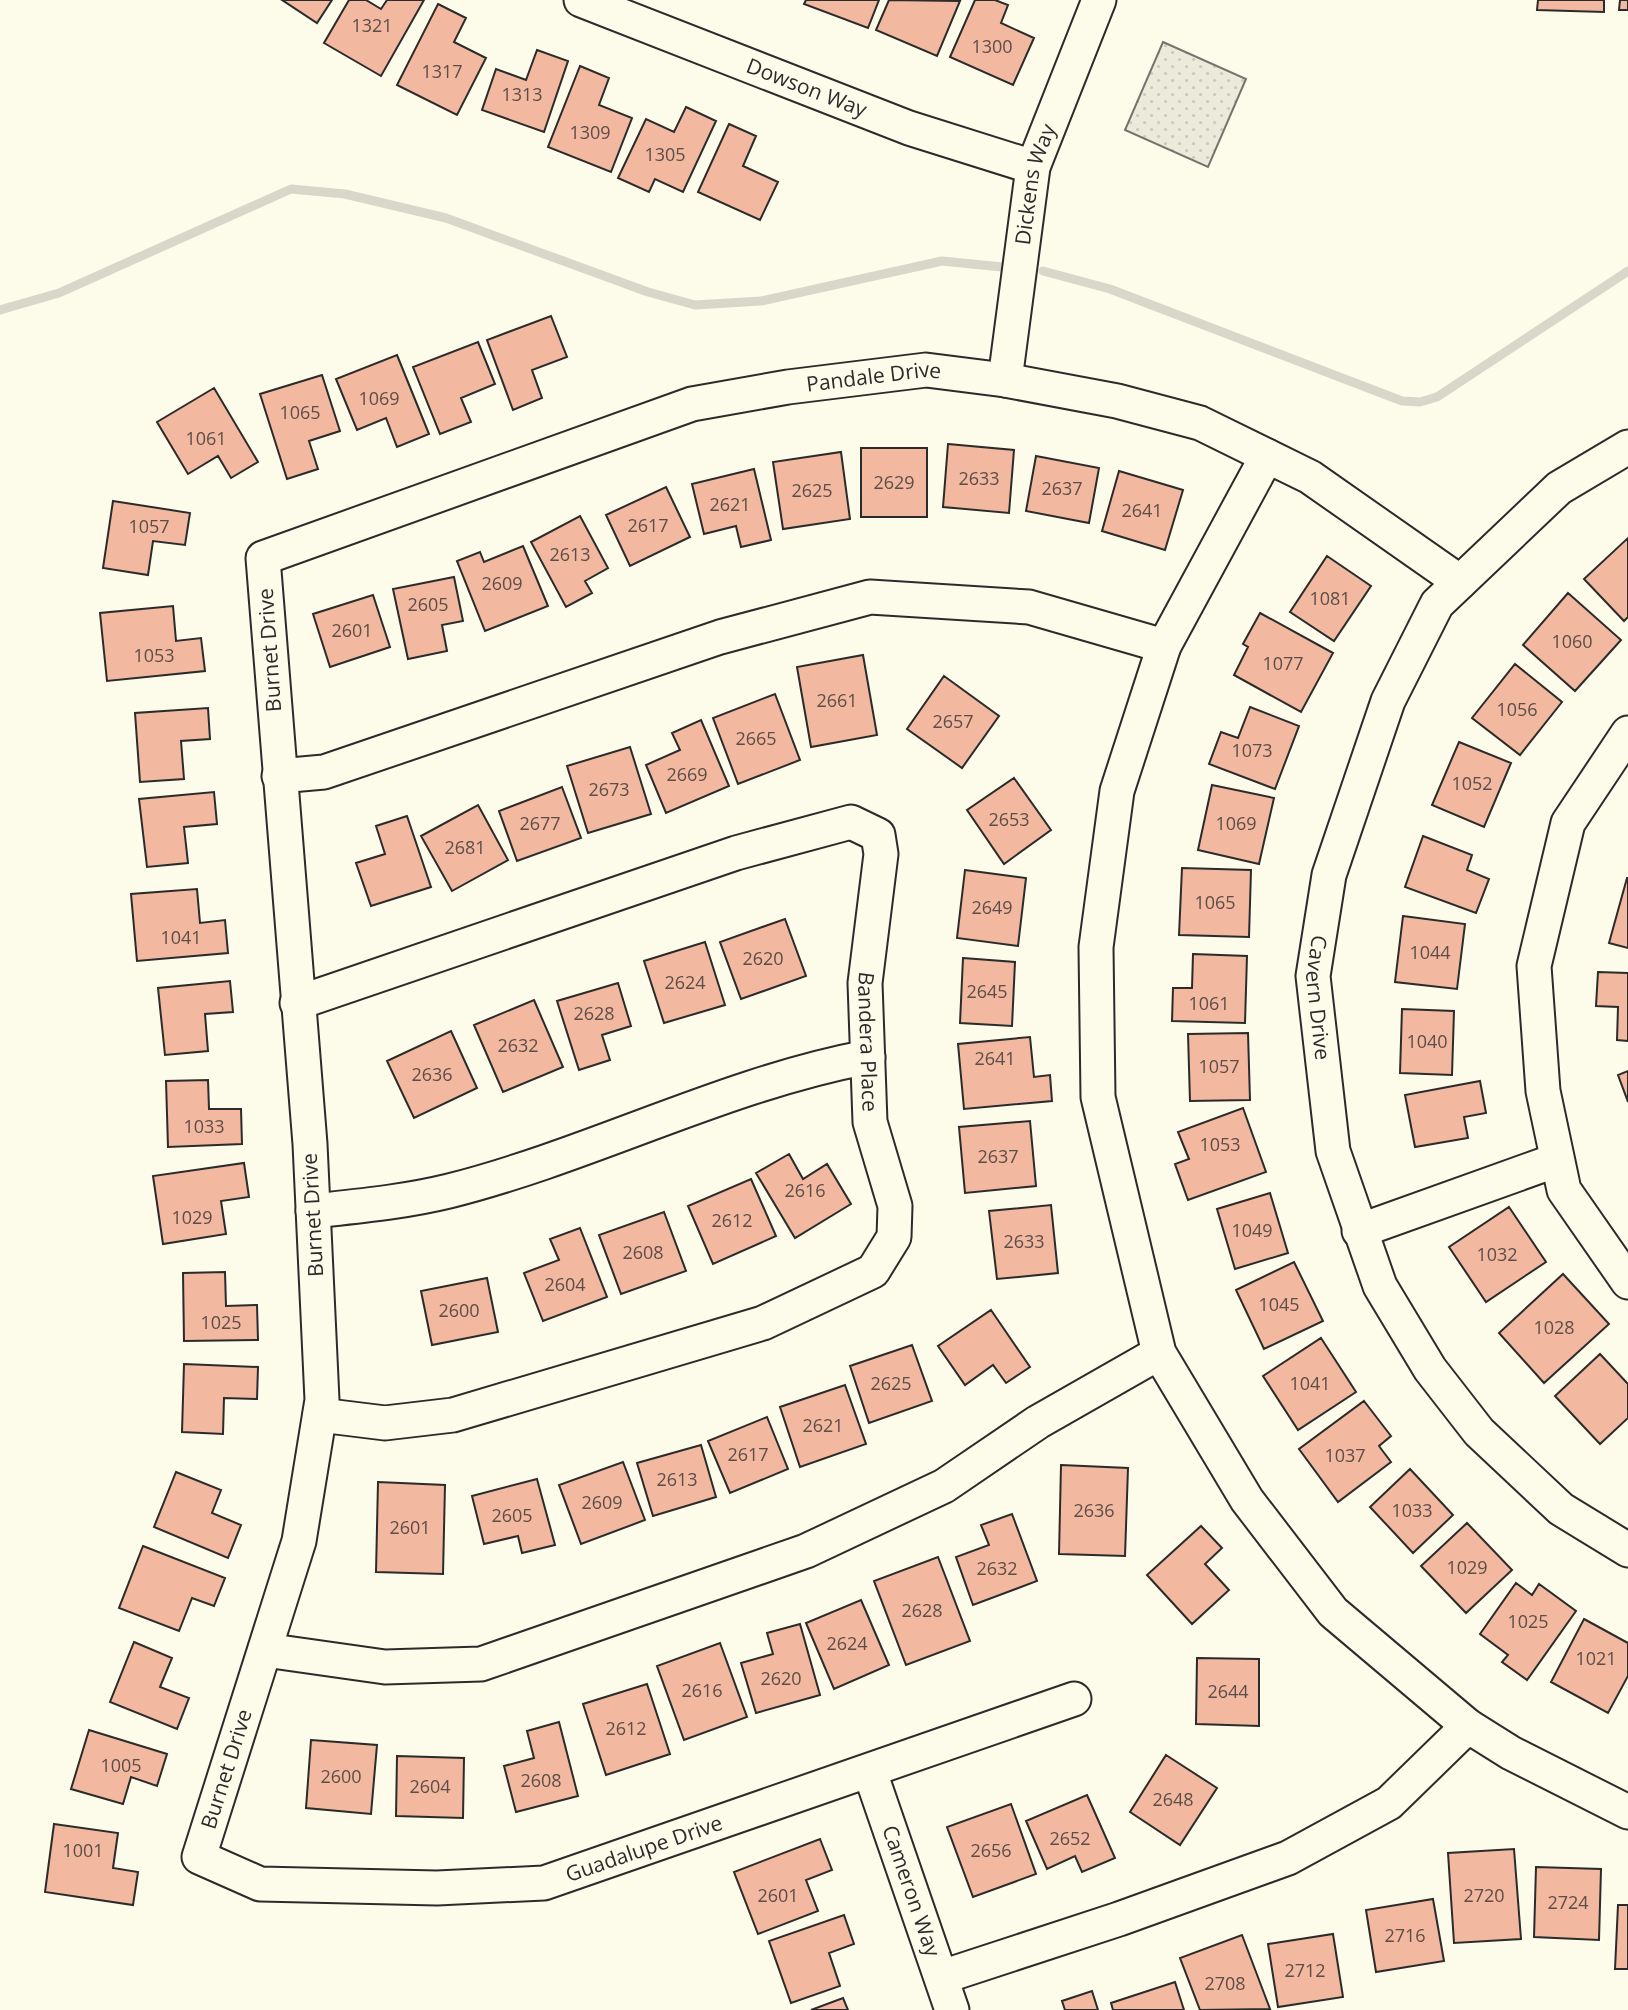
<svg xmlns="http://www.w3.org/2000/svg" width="1628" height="2010" font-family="'Open Sans',sans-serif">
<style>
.park{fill:url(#park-dots);stroke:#74746e;stroke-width:2}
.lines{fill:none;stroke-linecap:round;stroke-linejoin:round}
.stream{stroke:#d8d7c9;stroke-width:9}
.building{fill:#f2b8a0;stroke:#2b2b2b;stroke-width:2}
.minor-casing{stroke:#2b2b2b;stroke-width:37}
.minor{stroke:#fdfbea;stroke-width:33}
.labels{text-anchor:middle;stroke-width:5;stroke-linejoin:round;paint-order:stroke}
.number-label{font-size:18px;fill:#5d4e48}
.street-label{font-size:21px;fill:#2b2b2b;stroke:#fdfbea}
</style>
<defs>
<pattern id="park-dots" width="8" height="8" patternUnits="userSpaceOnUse" patternTransform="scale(1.75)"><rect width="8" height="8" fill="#ecebdb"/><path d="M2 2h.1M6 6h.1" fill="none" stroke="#cbcabc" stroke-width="1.8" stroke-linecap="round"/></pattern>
</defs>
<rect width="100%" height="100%" fill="#fdfbea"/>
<path class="park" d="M1163,42L1246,79L1208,167L1125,130Z"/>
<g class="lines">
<path class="stream" d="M1043,271L1110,289L1402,401L1420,402L1437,397L1628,271
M0,310L59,293L291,189L345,194L446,218L648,292L695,305L761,301L942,261L1002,267"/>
</g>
<path class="building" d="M282,0H332L317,23Z
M349,0H366L381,9L387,0H424L381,76L324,43Z
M806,0H879L868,28L804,4Z
M889,0L960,1L937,56L876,30Z
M975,0H995L1008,5L1001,23L1034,38L1013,85L950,57Z
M1538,0H1604V12L1537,10Z
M1620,0H1628V10H1619Z
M438,4L466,18L454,42L486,58L457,115L397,85Z
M537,50L568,61L544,132L482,110L496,69L526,80Z
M580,66L609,78L599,105L632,118L611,172L548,147Z
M686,107L716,121L683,192L655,179L649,192L618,178L646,119L674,132Z
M729,124L756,136L743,166L778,182L760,220L698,192Z
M551,316L567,357L532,370L542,398L513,410L487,340Z
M478,342L495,384L461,398L471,422L440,434L413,367Z
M397,355L429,434L397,447L386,418L357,430L336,379Z
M322,375L340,431L309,441L318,469L287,479L260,394Z
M214,388L258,462L231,478L218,456L188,474L157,422Z
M948,444L1014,450L1009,513L943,507Z
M861,448H927V517H861Z
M841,452L850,519L783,529L773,462Z
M1036,456L1099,468L1089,523L1026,511Z
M754,469L771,540L741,547L736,526L704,534L692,484Z
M1119,471L1183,490L1165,550L1102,531Z
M666,487L690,537L630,566L606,515Z
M113,501L190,513L185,545L153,541L148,575L103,568Z
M580,516L608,568L585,581L592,593L566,607L531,542Z
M1628,538V617L1624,621L1584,579Z
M523,546L548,606L485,631L457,561L480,552L484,562Z
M1327,556L1371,586L1334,641L1290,612Z
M454,577L463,621L442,625L447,651L408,659L393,589Z
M1568,593L1621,640L1575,691L1523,645Z
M373,595L390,647L330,667L313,614Z
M173,606L176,641L201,638L205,671L107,681L100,613Z
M1260,613L1333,653L1301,712L1234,675L1248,647L1243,644Z
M863,655L877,735L811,747L797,667Z
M1515,664L1562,702L1520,755L1472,718Z
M944,676L999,716L962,768L907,729Z
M775,694L800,760L738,784L713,718Z
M1250,707L1299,726L1275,789L1209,764L1221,732L1238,738Z
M208,708L210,739L181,741L184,779L140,782L135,713Z
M701,720L729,786L666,813L646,765L680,750L672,733Z
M1459,742L1511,763L1484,827L1432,805Z
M630,747L651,814L588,833L567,766Z
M1014,778L1051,830L1004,864L967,810Z
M1212,785L1274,798L1259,864L1198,850Z
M562,787L581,838L517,861L499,811Z
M214,792L217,824L184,827L188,863L147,867L139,799Z
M478,805L508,860L452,891L421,836Z
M407,816L431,887L371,906L356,863L385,854L376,826Z
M1423,836L1472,855L1467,870L1489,879L1476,913L1405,887Z
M1182,868L1251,870L1249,937L1179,935Z
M965,870L1026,878L1018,946L957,938Z
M1627,878H1628V948L1609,943Z
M197,889L200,923L225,920L228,953L137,961L131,894Z
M1403,916L1465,924L1457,989L1395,982Z
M785,919L806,976L741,999L720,942Z
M705,942L725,1005L664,1023L644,961Z
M1193,954L1247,956L1245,1023L1172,1021L1173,988H1192Z
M963,958L1015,962L1012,1026L960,1023Z
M1598,972L1628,973V1041L1617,1040L1618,1007L1596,1006Z
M230,981L233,1012L205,1014L208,1051L165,1055L158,988Z
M618,983L631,1026L602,1035L610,1060L579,1070L557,1001Z
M534,1000L563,1067L503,1092L474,1025Z
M1402,1009L1454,1011L1452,1075L1400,1073Z
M451,1031L477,1088L414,1118L387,1061Z
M1248,1033L1250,1100L1190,1101L1188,1034Z
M1030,1037L1034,1077L1050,1075L1052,1101L964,1109L958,1044Z
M1628,1071V1102L1618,1075Z
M208,1080L209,1109H241L242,1144L168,1147L166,1081Z
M1480,1081L1486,1113L1464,1117L1468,1138L1415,1147L1405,1095Z
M1243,1108L1266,1172L1188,1200L1175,1164L1189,1159L1178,1132Z
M1030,1121L1036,1186L965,1193L959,1127Z
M789,1154L803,1179L827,1164L851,1204L795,1238L756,1173Z
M244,1163L249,1197L221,1201L226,1234L163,1244L153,1176Z
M751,1179L776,1236L713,1264L688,1206Z
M1270,1193L1288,1253L1235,1269L1217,1209Z
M1051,1205L1058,1273L997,1279L989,1211Z
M1509,1207L1546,1262L1486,1302L1449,1247Z
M664,1212L686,1271L621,1294L599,1235Z
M580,1228L607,1297L543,1321L524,1273L559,1260L550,1239Z
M1294,1262L1323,1321L1264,1349L1236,1290Z
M225,1272L226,1306L257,1305L258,1340L184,1341L183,1273Z
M1563,1274L1609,1324L1544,1383L1499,1333Z
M487,1278L498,1332L432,1345L421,1291Z
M991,1310L1030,1367L1006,1383L993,1365L965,1385L938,1346Z
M1321,1338L1356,1392L1298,1430L1263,1376Z
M912,1345L932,1401L869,1423L850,1366Z
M1600,1354L1628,1384V1418L1600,1444L1555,1396Z
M184,1364L258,1367L257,1399L224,1398L223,1434L182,1432Z
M845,1385L866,1444L800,1467L780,1407Z
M1364,1401L1391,1436L1379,1446L1391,1462L1338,1502L1299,1449Z
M767,1417L788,1469L730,1493L708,1441Z
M701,1445L716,1497L653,1516L637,1463Z
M623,1462L645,1520L581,1544L559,1485Z
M1061,1465L1128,1468L1125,1556L1059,1554Z
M1410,1469L1453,1515L1413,1553L1370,1507Z
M176,1472L221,1490L212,1513L241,1525L228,1558L154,1527Z
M537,1479L555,1545L522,1553L518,1536L484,1544L472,1496Z
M378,1482L445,1485L443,1574L376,1572Z
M1012,1514L1037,1581L973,1605L956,1557L989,1545L981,1525Z
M1467,1523L1512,1570L1466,1613L1421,1566Z
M1201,1526L1222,1548L1205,1564L1229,1590L1192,1624L1147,1575Z
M143,1546L225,1578L214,1606L192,1598L179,1631L119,1608Z
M938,1557L970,1641L906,1665L874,1581Z
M1516,1583L1532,1595L1539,1584L1576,1611L1527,1680L1502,1662L1508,1655L1480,1634Z
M861,1600L889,1665L834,1689L806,1623Z
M1584,1619L1628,1643V1676L1608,1713L1551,1682Z
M800,1624L820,1695L756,1713L741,1663L773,1654L767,1633Z
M134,1642L172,1658L160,1687L189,1698L177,1729L110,1702Z
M720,1643L747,1717L684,1740L657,1666Z
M1197,1658L1259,1659V1726L1196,1724Z
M647,1684L670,1754L606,1775L583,1704Z
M559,1722L578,1796L516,1812L504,1766L534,1758L527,1731Z
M89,1730L167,1754L157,1786L131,1777L123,1804L71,1789Z
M311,1740L377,1745L371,1814L306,1808Z
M1166,1755L1217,1788L1180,1845L1130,1812Z
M397,1756L464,1758L463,1818L396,1816Z
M1087,1795L1115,1858L1082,1872L1075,1856L1047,1869L1026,1821Z
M1011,1804L1036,1874L973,1897L947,1827Z
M54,1824L118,1833L113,1868L138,1872L133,1905L45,1892Z
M820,1839L832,1870L806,1880L818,1911L758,1934L734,1872Z
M1514,1849L1521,1939L1454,1943L1448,1853Z
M1536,1867L1601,1869L1599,1940L1534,1937Z
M1433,1899L1444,1961L1376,1972L1366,1910Z
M1618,1905H1628V1969H1615Z
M844,1915L854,1944L829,1953L840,1986L791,2003L769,1941Z
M1333,1934L1343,1997L1278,2007L1268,1944Z
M1242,1935L1270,2009L1200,2010L1180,1958Z
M1175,1982L1184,2010H1113L1111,2003Z
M1092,1991L1098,2010H1065L1062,2001Z
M843,1998L848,2010H811Z"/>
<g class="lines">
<g class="minor-casing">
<g id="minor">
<path id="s1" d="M581,0L909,128L1033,167"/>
<path id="s2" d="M1005,380L1033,167L1099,0"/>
<path id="s3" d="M1628,447L1559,488L1437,604L1388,701L1329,875L1313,976L1333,1151L1380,1286L1430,1369L1479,1432L1561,1509L1628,1550"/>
<path d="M1267,456L1164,646L1117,791L1096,947L1098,1097L1159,1353L1247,1500L1333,1612L1468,1726L1511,1753L1628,1812"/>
<path d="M1628,733L1568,823L1534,966L1543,1091L1564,1190L1628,1282"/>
<path d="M279,776L324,772L720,637L870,597L1029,607L1164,646"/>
<path id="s4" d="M297,1003L736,853L851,822L878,835L881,854L865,983L870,1122L895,1206L894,1237L873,1271L763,1323L453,1415L385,1423L320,1415"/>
<path d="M313,1211C359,1206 404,1202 449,1191C592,1155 724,1084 868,1057"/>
<path d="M1359,1231L1557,1160"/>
<path d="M265,1650L385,1667L481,1664L806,1551L944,1486L1038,1422L1159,1353"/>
<path id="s5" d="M1074,1699L544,1883L437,1888L260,1884L199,1857L299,1541L322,1400L310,1144L263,558L692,404L788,387L926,370L1005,380L1117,401L1200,423L1310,477L1460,582"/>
<path id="s6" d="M870,1772L952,2010"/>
<path d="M942,1977L1119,1919L1288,1858L1389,1803L1468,1726"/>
</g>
</g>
<use href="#minor" class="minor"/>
</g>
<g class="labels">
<g class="number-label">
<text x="372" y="32">1321</text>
<text x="992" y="53">1300</text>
<text x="442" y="78">1317</text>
<text x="522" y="101">1313</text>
<text x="590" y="139">1309</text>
<text x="665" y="161">1305</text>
<text x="379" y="405">1069</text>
<text x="300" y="419">1065</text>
<text x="206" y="445">1061</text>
<text x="979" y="485">2633</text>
<text x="894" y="489">2629</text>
<text x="1062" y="495">2637</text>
<text x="812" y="497">2625</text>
<text x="730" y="511">2621</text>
<text x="1142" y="517">2641</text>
<text x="648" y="532">2617</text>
<text x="149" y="533">1057</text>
<text x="570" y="561">2613</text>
<text x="502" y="590">2609</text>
<text x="1330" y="605">1081</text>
<text x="428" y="611">2605</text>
<text x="352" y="637">2601</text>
<text x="1572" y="648">1060</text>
<text x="154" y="662">1053</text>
<text x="1283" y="670">1077</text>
<text x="837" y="707">2661</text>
<text x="1517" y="716">1056</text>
<text x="953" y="728">2657</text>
<text x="756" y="745">2665</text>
<text x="1252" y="757">1073</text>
<text x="687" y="781">2669</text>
<text x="1472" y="790">1052</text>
<text x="609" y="796">2673</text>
<text x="1009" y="826">2653</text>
<text x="540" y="830">2677</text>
<text x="1236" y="830">1069</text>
<text x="465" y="854">2681</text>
<text x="1215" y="909">1065</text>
<text x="992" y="914">2649</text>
<text x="181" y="944">1041</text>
<text x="1430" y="959">1044</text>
<text x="763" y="965">2620</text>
<text x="685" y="989">2624</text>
<text x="987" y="998">2645</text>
<text x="1209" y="1010">1061</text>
<text x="594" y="1020">2628</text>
<text x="1427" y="1048">1040</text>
<text x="518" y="1052">2632</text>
<text x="995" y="1065">2641</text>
<text x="1219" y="1073">1057</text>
<text x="432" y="1081">2636</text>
<text x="204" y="1133">1033</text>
<text x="1220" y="1151">1053</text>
<text x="998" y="1163">2637</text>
<text x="805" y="1197">2616</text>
<text x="192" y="1224">1029</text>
<text x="732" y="1227">2612</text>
<text x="1252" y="1237">1049</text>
<text x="1024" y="1248">2633</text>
<text x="643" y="1259">2608</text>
<text x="1497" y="1261">1032</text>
<text x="565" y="1291">2604</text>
<text x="1279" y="1311">1045</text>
<text x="459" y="1317">2600</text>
<text x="221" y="1329">1025</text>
<text x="1554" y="1334">1028</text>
<text x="891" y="1390">2625</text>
<text x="1310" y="1390">1041</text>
<text x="823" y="1432">2621</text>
<text x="748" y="1461">2617</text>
<text x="1345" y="1462">1037</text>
<text x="677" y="1486">2613</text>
<text x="602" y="1509">2609</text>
<text x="1094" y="1517">2636</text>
<text x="1412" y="1517">1033</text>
<text x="512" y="1522">2605</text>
<text x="410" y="1534">2601</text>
<text x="1467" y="1574">1029</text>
<text x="997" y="1575">2632</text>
<text x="922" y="1617">2628</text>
<text x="1528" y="1628">1025</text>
<text x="847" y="1650">2624</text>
<text x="1596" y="1665">1021</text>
<text x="781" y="1685">2620</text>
<text x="702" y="1697">2616</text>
<text x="1228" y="1698">2644</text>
<text x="626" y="1735">2612</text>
<text x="121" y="1772">1005</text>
<text x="341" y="1783">2600</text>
<text x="541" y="1787">2608</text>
<text x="430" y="1793">2604</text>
<text x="1173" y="1806">2648</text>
<text x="1070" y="1845">2652</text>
<text x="83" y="1857">1001</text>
<text x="991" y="1857">2656</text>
<text x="778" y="1902">2601</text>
<text x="1484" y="1902">2720</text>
<text x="1568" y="1909">2724</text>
<text x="1405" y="1942">2716</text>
<text x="1305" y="1977">2712</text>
<text x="1225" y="1990">2708</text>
</g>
<g class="street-label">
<text dy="7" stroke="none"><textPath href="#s1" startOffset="242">Dowson Way</textPath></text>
<text dy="7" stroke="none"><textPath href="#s2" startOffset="198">Dickens Way</textPath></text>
<text dy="7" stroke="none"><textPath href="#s5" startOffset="2870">Pandale Drive</textPath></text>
<text transform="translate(270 650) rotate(-94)" y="7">Burnet Drive</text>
<text dy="7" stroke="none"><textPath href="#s3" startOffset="665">Cavern Drive</textPath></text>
<text dy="7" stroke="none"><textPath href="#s4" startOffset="821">Bandera Place</textPath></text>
<text transform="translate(313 1215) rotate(-93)" y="7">Burnet Drive</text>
<text dy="7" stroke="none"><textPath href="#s5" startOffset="1004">Burnet Drive</textPath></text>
<text transform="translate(644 1849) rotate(-19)" y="7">Guadalupe Drive</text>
<text dy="7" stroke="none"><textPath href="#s6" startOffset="126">Cameron Way</textPath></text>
</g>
</g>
</svg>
